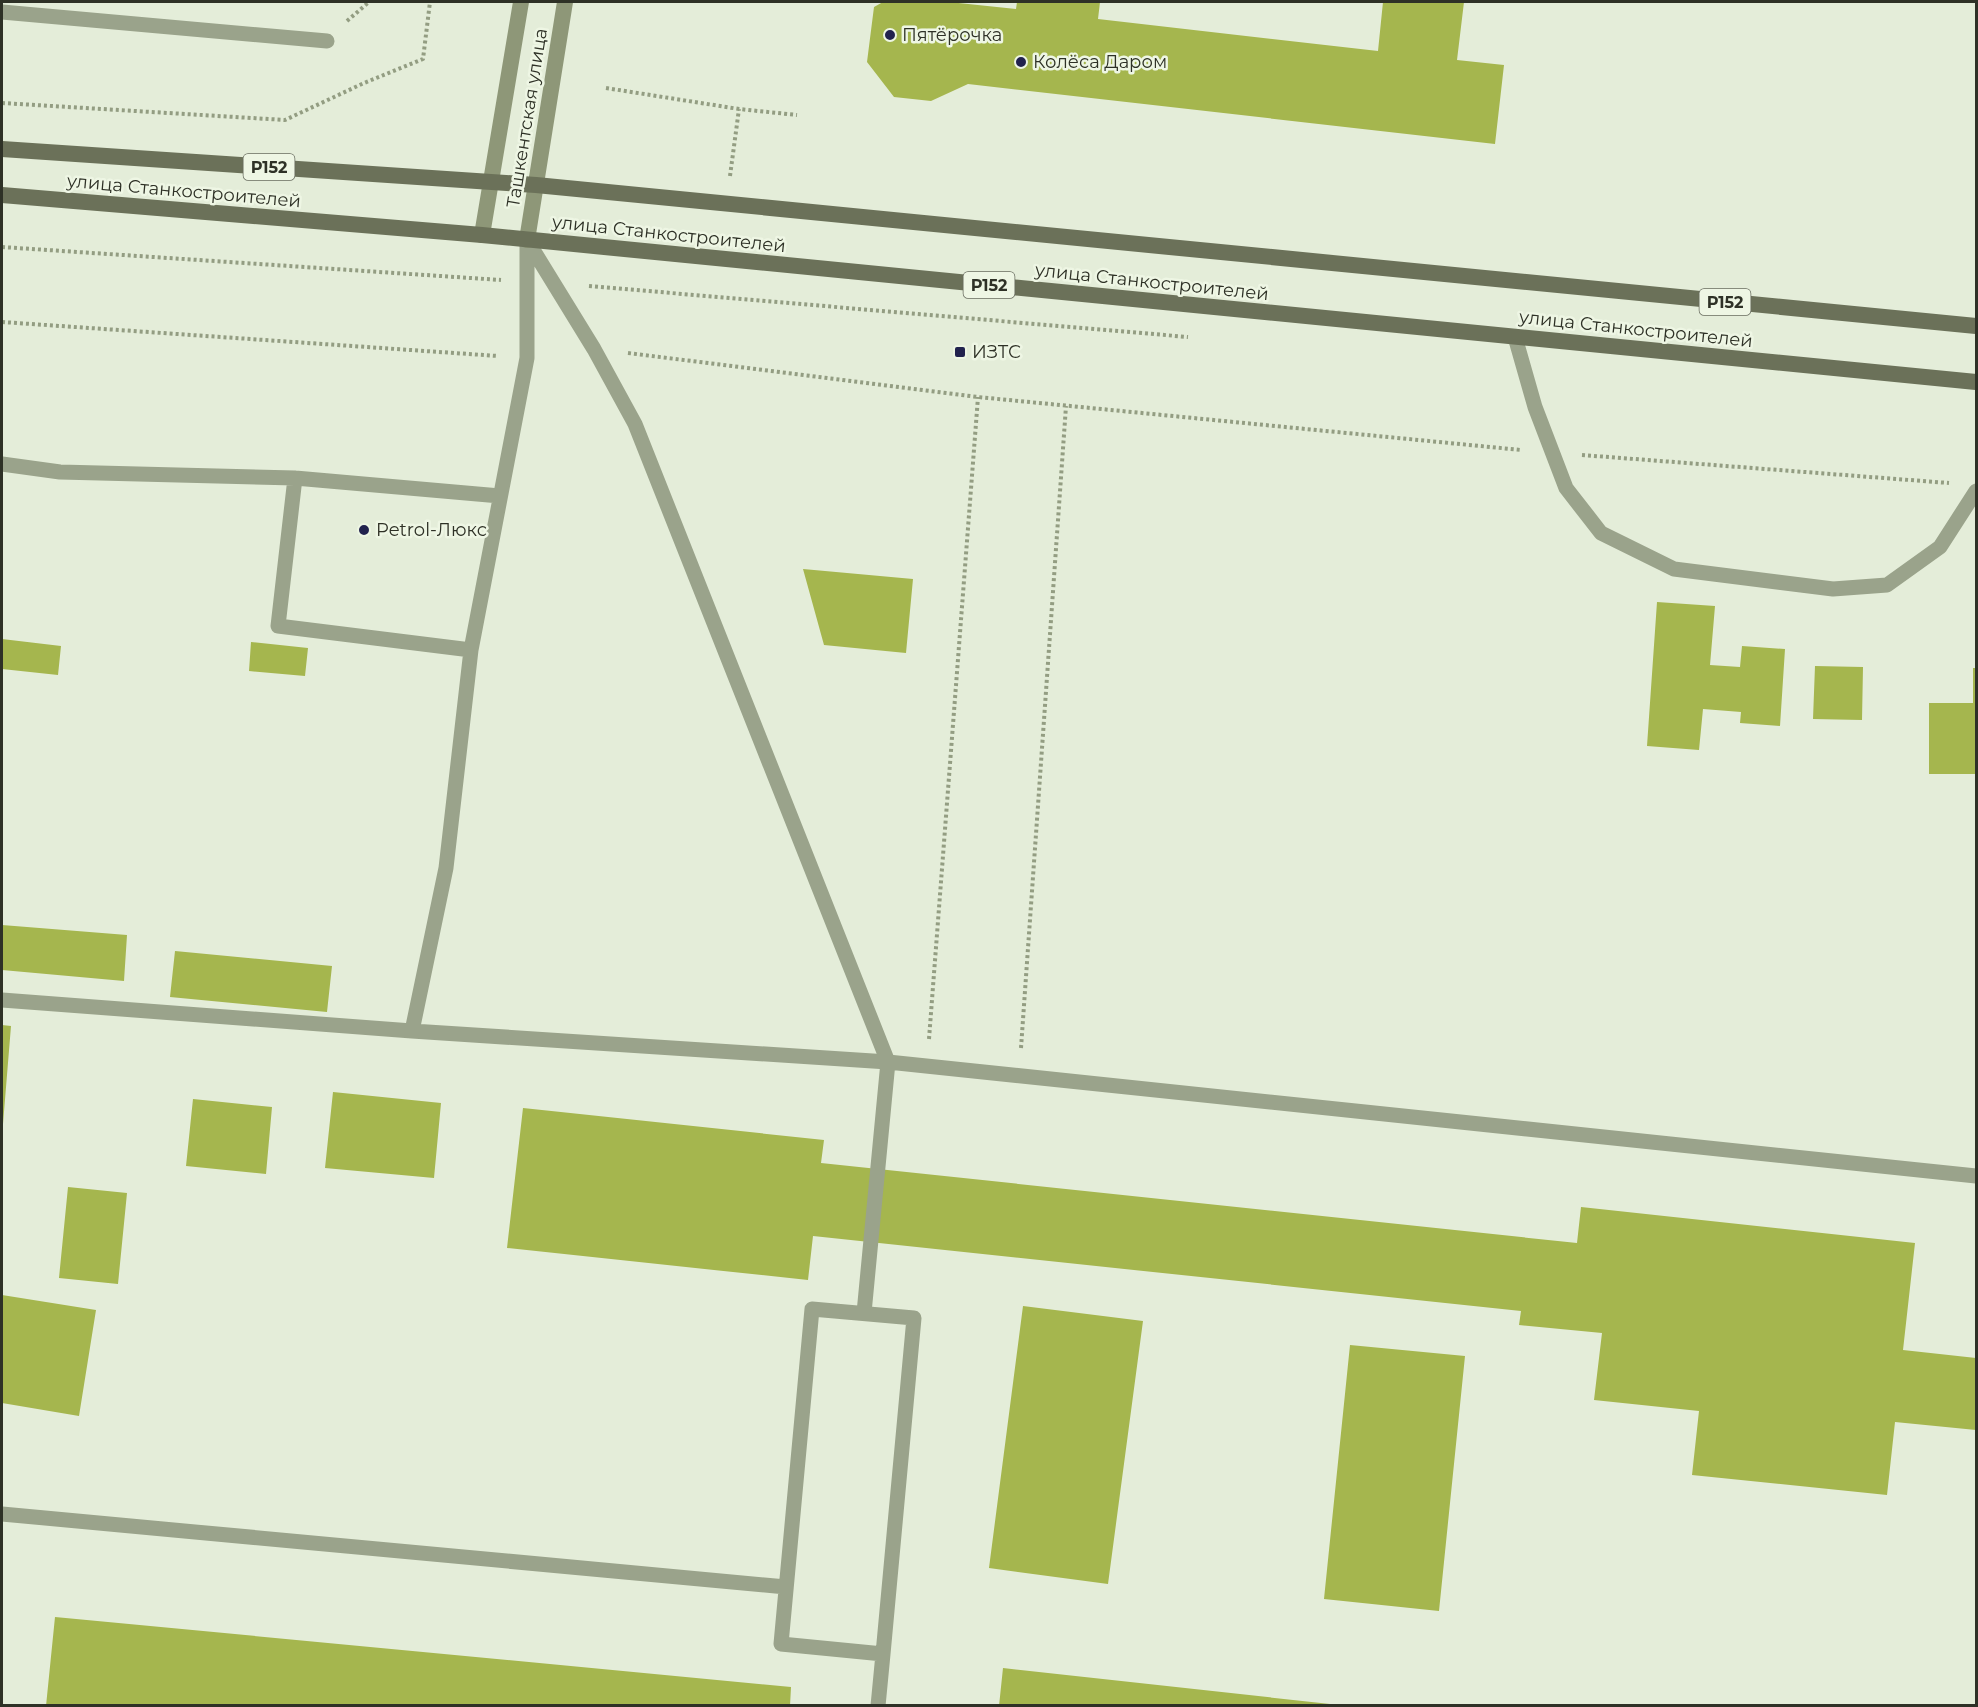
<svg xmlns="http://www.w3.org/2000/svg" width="1978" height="1707" font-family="Montserrat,sans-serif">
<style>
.building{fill:#a5b64e}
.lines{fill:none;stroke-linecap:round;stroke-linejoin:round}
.path{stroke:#939d82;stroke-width:4;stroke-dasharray:3 3;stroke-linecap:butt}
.service{stroke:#9aa38b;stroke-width:15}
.secondary{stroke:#8e9778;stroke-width:16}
.primary{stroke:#6b7159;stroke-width:16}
.poi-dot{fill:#21224d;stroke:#eef6e4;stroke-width:2}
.labels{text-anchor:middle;stroke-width:5;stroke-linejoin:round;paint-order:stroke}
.shield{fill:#eef6e4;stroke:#686c5f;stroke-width:1.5}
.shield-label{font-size:16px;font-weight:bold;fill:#2e3126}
.poi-label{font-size:18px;fill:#2e3126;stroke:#eef6e4;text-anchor:start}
.street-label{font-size:18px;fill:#2e3126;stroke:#eef6e4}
</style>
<rect width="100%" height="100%" fill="#e4edd9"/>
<path class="building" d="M883,2H949L1016,9L1017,2H1100L1098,19L1378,51L1383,2H1464L1457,60L1504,65L1495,144L968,84L931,101L894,97L867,62L874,7Z
M803,569L913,579L906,653L824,645Z
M1657,602L1715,606L1710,665L1740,667L1742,646L1785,649L1780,726L1740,723L1741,712L1703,709L1699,750L1647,746Z
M2,639L61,646L58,675L2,669Z
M251,642L308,648L305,676L249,671Z
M1815,666L1863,667L1862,720L1813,719Z
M1973,668H1976V774H1929V703H1973Z
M2,925L127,935L124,981L2,970Z
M175,951L332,966L327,1012L170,997Z
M2,1025L11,1026L3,1124H2Z
M333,1092L441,1103L434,1178L325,1168Z
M193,1099L272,1107L266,1174L186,1166Z
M523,1108L824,1140L821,1163L1577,1243L1581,1207L1915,1243L1903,1350L1976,1358V1430L1895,1422L1887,1495L1692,1475L1699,1411L1594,1400L1602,1333L1519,1325L1521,1311L813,1236L808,1280L507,1248Z
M68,1187L127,1193L118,1284L59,1278Z
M2,1295L96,1310L79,1416L2,1403Z
M1023,1306L1143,1321L1108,1584L989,1568Z
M1350,1345L1465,1356L1439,1611L1324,1599Z
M55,1617L791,1687L790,1706H46Z
M1003,1668L1330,1704V1706H999Z"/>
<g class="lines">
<path class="path" d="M347,21L369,2
M606,88L739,109L797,115
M2,103L285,120L364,83L423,59L430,2
M730,176L739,109
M2,247L501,280
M589,286L1188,337
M2,322L498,356
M628,353L978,397L1521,450
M1582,455L1949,483
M929,1039L978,397
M1021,1048L1066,406"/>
<path class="service" d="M2,12L327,41
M527,240L594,349L635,424L888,1062L864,1313
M1515,337L1535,407L1566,488L1601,533L1674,569L1833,589L1887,585L1940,547L1976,491
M2,464L60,472L295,478L500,496
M295,478L278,626L471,650
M2,1000L412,1031L888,1062L1976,1176
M412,1031L446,868L471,650L527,358V240
M2,1514L786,1587
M878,1706L883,1654L914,1318L812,1309L781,1644L883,1654"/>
<path class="secondary" d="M482,235L521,2
M527,240L565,2"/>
<path class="primary" d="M2,149L536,185L1976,326
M2,195L482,235L1976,382"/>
</g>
<g class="poi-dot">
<circle cx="890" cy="35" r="6"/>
<circle cx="1021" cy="62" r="6"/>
<rect x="954" y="346" width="12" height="12" rx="3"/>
<circle cx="364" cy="530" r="6"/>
</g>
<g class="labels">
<g class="shield">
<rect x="243.5" y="154" width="51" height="26" rx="4.5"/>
<rect x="963.5" y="272" width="51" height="26" rx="4.5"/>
<rect x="1699.5" y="289" width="51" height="26" rx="4.5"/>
</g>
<g class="shield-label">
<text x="269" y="173">Р152</text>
<text x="989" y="291">Р152</text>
<text x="1725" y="308">Р152</text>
</g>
<g class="poi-label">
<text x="902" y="41">Пятёрочка</text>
<text x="1033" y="68">Колёса Даром</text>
<text x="972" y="358">ИЗТС</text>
<text x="376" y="536">Petrol-Люкс</text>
</g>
<g class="street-label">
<text transform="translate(527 118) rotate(-81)" y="6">Ташкентская улица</text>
<text transform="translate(184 191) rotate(5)" y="6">улица Станкостроителей</text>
<text transform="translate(669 234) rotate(6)" y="6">улица Станкостроителей</text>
<text transform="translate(1152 282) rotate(6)" y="6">улица Станкостроителей</text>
<text transform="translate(1636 329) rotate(6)" y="6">улица Станкостроителей</text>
</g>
</g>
<rect width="1978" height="1707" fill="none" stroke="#2e3126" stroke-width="6"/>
</svg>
